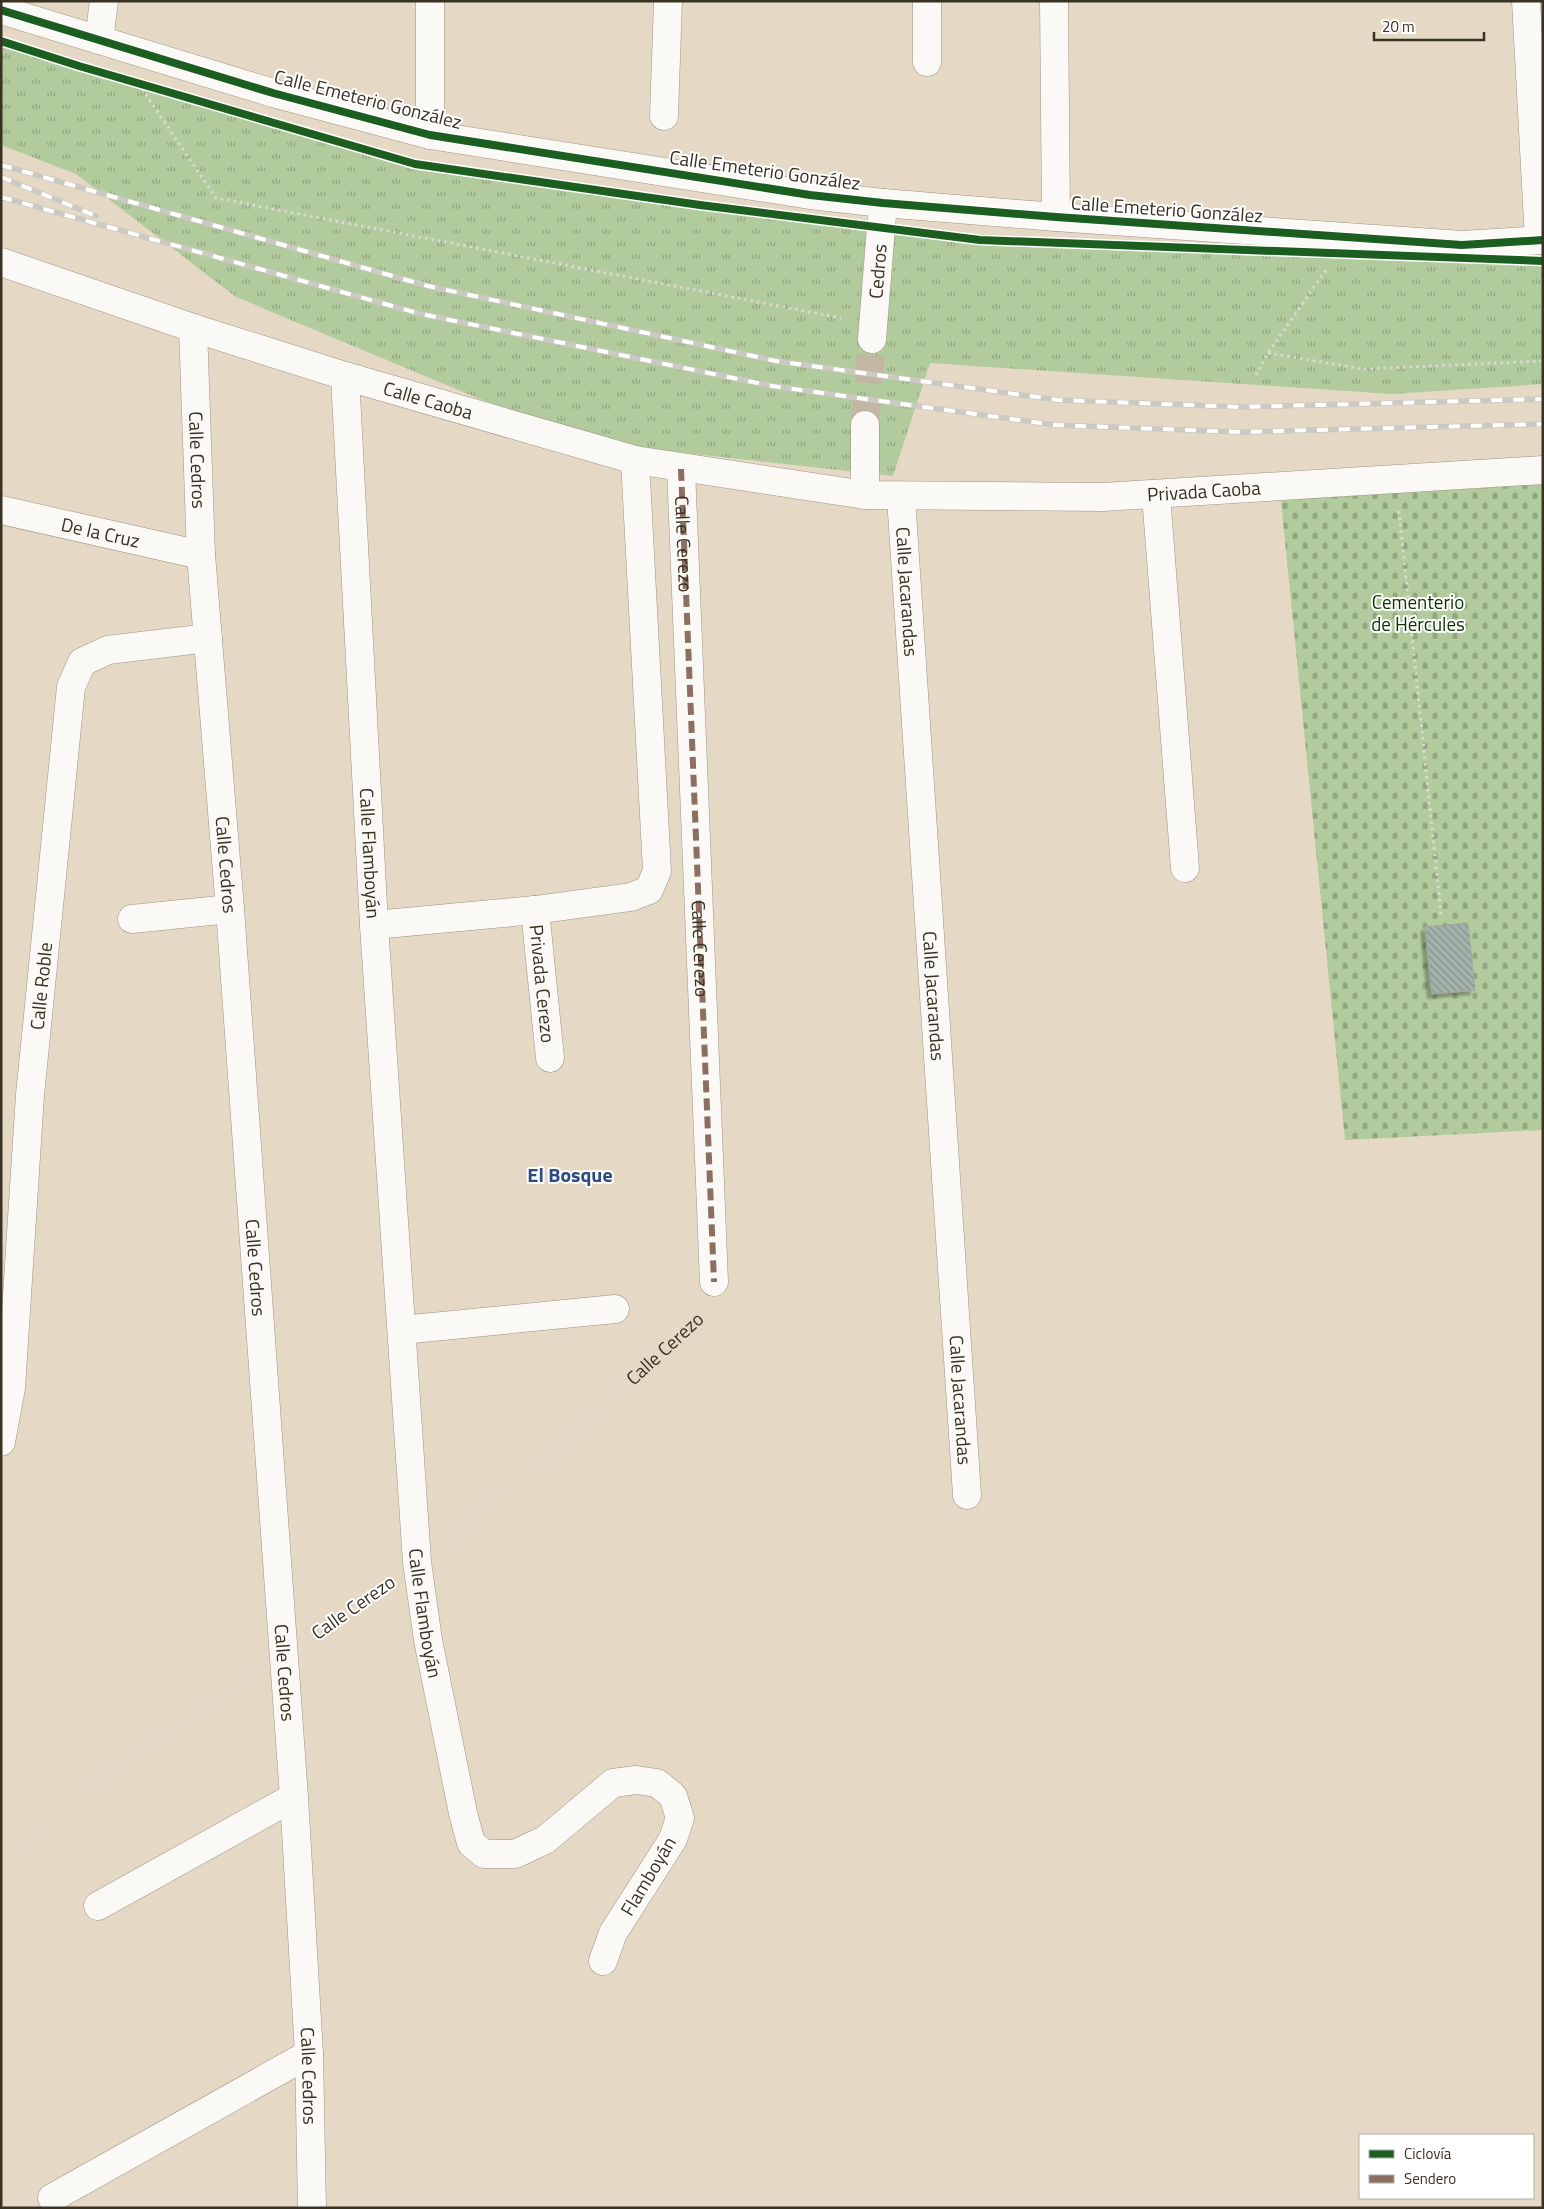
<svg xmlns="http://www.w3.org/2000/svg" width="1544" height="2209" font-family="'Titillium Web',sans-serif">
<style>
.grass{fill:url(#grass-tufts)}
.cemetery{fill:url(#cemetery-stones)}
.building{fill:url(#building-back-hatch);stroke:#a3a69e;filter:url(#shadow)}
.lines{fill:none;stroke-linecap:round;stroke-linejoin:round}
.minor-tunnel{stroke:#c3b7a4;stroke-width:28;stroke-dasharray:28 14;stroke-linecap:butt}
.minor-casing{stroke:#9e9485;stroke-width:29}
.path{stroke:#dcd8d2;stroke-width:3;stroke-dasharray:2.5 4;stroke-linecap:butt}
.minor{stroke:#fbf9f6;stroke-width:28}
.rail-casing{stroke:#ccc9c3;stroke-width:5.5}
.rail{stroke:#fff;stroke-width:4;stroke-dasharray:11;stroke-linecap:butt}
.quiet{stroke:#8d6e63;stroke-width:6;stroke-dasharray:12 6;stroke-linecap:butt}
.cycleway-casing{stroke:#fff;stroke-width:11}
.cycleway{stroke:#1b5e20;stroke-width:8}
.labels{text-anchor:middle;stroke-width:4;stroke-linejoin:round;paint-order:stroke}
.street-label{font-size:19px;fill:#393122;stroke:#fff}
.park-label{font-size:19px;fill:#083500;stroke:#fff}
.neighbourhood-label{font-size:20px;font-weight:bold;fill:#2c4c83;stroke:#fff}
</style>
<defs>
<pattern id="grass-tufts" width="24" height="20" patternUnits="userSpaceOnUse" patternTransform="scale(1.25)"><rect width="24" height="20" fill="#b2cb9d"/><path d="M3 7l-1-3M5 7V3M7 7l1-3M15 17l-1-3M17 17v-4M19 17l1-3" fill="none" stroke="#92a580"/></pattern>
<pattern id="cemetery-stones" width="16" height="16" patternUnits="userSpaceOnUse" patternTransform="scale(1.25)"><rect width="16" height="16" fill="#b2cb9d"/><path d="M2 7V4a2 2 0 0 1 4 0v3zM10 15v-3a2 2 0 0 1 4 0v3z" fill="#92a580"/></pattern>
<pattern id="building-back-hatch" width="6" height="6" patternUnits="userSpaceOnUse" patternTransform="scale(1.25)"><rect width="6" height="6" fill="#a2b3ab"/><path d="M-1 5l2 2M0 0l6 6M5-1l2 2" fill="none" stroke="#85928b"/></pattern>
<filter id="shadow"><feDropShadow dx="-4.5" dy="4.5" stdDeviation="1" flood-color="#0004"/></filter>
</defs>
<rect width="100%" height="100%" fill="#e5d8c5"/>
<path class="grass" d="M1,37L411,169L828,226L1543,265V384L1392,394L930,363L893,476L595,443L480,399L236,297L76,174L1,145Z"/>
<path class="cemetery" d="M1543,474V1130L1345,1140L1281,501Z"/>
<path class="building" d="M1468,923L1475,990L1432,994L1425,927Z"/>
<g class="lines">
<path class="minor-tunnel" d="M865,425L872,339"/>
<g class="minor-casing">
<g id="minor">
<path d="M1054,1L1056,217"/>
<path d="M1526,1L1539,240"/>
<path d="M1,10L273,93L430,135L810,195L883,203L1056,217L1462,245L1543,240"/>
<path d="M99,40L104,1"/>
<path d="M927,62V1"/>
<path d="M664,116L668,1"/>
<path d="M430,135V1"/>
<path id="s2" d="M1,262L193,328L345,376L635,460L865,495L1103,497L1543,470"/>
<path id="s3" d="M193,328L201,555L230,909L294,1797L309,2054L312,2208"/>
<path id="s4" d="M872,339L883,203"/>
<path id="s5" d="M345,376L374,925L417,1562L428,1640L463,1813L471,1843L484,1854H515L545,1840L613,1783L636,1780L657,1783L673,1796L680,1818L673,1839L613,1933L603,1961"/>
<path d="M681,469L714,1282"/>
<path d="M865,495V425"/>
<path d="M1156,495L1185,868"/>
<path id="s6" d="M901,497L967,1495"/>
<path id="s7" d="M1,510L201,555"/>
<path id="s8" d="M535,910L550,1058"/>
<path d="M132,919L230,909"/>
<path d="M374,925L535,910L631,897L649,890L657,871L635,460"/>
<path d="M402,1330L615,1309"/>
<path id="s9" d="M1,1442L11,1388L30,1095L71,687L82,662L108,650L208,638"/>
<path d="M98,1906L294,1797"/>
<path d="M52,2198L309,2054"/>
</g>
</g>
<g class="path">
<path d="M142,89L216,198L841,318"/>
<path d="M1268,353L1363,369L1543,361"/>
<path d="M1256,375L1268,353L1326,270"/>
<path d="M1399,511L1441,914"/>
<path id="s1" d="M448,1538L539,1464L704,1312"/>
<path d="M316,1633L387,1583"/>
<path d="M1,1863L83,1790L253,1676"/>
</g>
<use href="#minor" class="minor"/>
<g class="rail-casing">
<path id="rail" d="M1,165L428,286L776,361L1058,400L1241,407L1543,399
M1,177L96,216
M1,197L421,314L772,386L1055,425L1241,432L1543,424"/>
</g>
<use href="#rail" class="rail"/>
<path class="quiet" id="s10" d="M681,469L714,1282"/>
<g class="cycleway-casing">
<path id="cycleway" d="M1,10L273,93L430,135L810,195L883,203L1056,217L1462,245L1543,240
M1,41L79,66L415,164L700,205L980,240L1543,261"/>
</g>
<use href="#cycleway" class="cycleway"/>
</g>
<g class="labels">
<g class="street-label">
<text transform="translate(368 99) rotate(14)" y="7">Calle Emeterio González</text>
<text transform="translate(765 170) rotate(8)" y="7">Calle Emeterio González</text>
<text transform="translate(1167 209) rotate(4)" y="7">Calle Emeterio González</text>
<text dy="7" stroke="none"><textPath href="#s4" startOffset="68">Cedros</textPath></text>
<text dy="7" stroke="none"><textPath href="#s2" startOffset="449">Calle Caoba</textPath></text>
<text dy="7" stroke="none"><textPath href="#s3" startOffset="132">Calle Cedros</textPath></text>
<text dy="7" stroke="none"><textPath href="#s2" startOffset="1236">Privada Caoba</textPath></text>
<text dy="7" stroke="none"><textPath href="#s7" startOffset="102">De la Cruz</textPath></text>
<text dy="7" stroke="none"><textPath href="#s10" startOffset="75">Calle Cerezo</textPath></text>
<text dy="7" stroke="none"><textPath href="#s6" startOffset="95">Calle Jacarandas</textPath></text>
<text dy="7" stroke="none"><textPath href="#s5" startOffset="478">Calle Flamboyán</textPath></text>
<text dy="7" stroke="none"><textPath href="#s3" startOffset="538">Calle Cedros</textPath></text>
<text dy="7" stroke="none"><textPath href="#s10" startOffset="480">Calle Cerezo</textPath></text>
<text dy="7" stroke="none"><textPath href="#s8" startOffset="74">Privada Cerezo</textPath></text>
<text dy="7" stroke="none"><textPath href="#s9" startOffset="458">Calle Roble</textPath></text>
<text dy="7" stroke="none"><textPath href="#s6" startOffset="500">Calle Jacarandas</textPath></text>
<text dy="7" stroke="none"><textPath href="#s3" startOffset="942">Calle Cedros</textPath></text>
<text dy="7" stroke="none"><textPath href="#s1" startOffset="288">Calle Cerezo</textPath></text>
<text dy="7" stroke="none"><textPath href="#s6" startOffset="905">Calle Jacarandas</textPath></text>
<text transform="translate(353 1607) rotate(-35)" y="7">Calle Cerezo</text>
<text dy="7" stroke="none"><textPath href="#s5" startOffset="1240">Calle Flamboyán</textPath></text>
<text dy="7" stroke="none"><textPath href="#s3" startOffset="1348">Calle Cedros</textPath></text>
<text transform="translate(648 1876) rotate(-59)" y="7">Flamboyán</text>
<text dy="7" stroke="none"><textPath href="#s3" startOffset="1752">Calle Cedros</textPath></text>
</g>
<g class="park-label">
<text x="1418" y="609">Cementerio<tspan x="1418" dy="22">de Hércules</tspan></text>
</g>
<g class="neighbourhood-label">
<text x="570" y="1182">El Bosque</text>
</g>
</g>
<rect width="1544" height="2209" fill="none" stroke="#393122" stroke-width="5"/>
<rect x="1359" y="2134" width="175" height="65" fill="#ffffff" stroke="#b0ada7"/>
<rect x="1369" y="2150" width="25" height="8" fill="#1b5e20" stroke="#b0ada7"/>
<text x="1404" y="2159" font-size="15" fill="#393122">Ciclovía</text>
<rect x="1369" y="2175" width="25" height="8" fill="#8d6e63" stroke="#b0ada7"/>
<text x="1404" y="2184" font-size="15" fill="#393122">Sendero</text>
<path d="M1374 32v8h110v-8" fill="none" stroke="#393122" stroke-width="2.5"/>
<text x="1382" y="32" font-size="15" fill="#393122" stroke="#ffffff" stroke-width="4" paint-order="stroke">20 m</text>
</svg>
